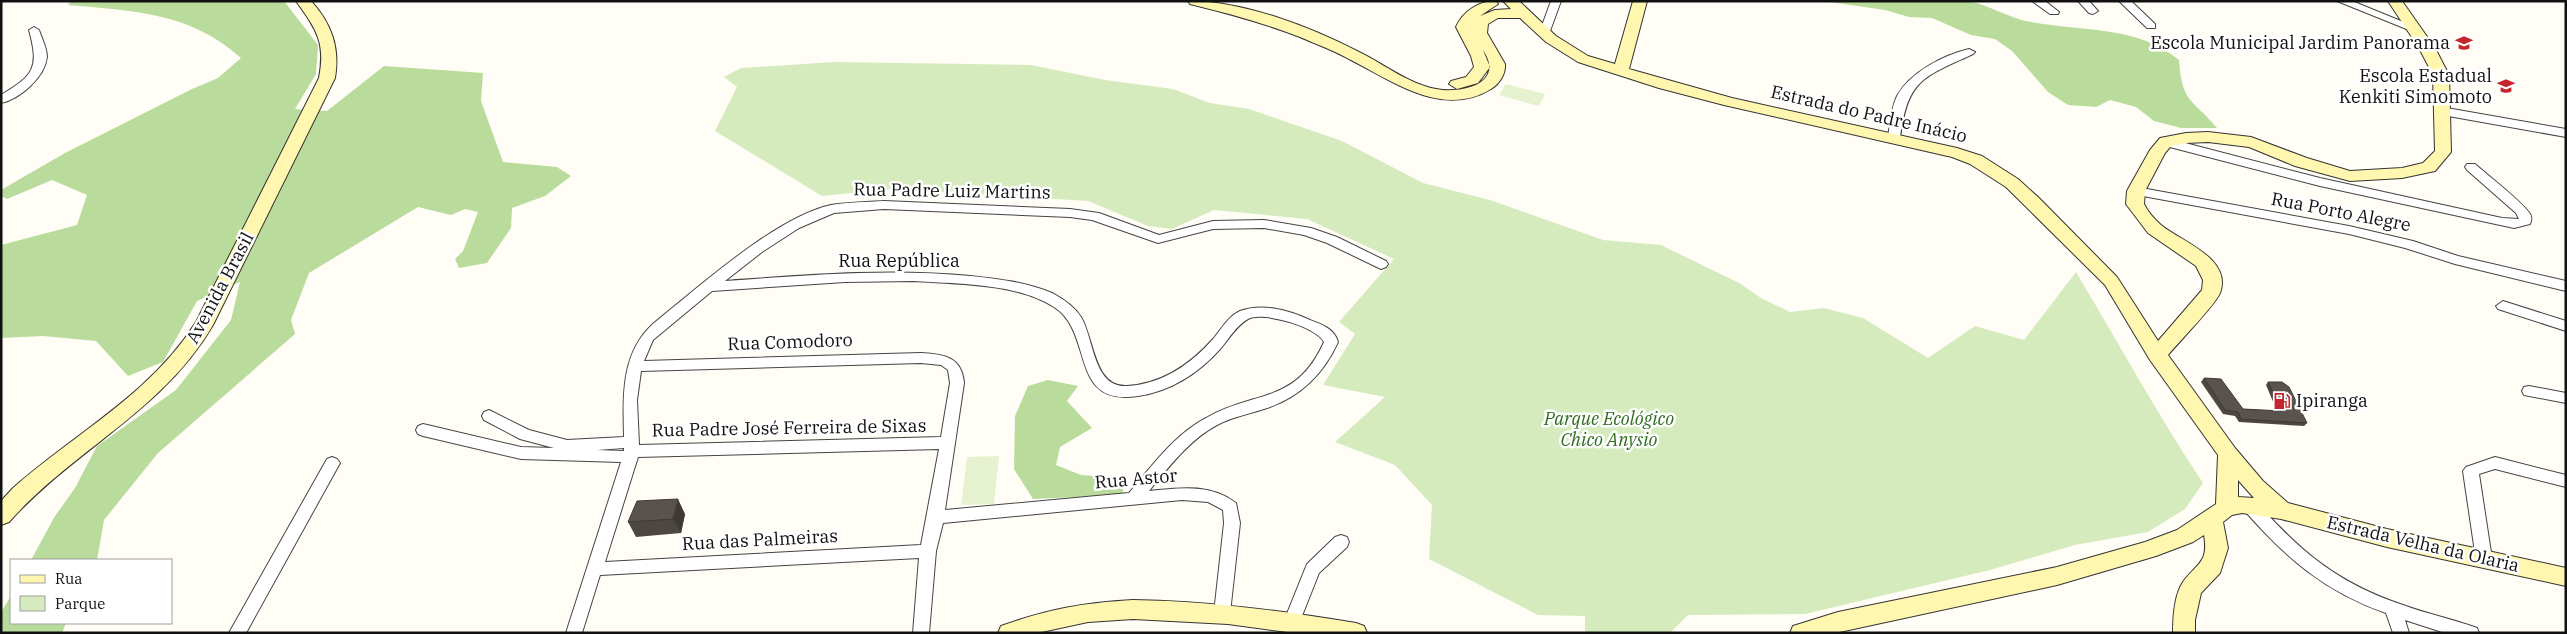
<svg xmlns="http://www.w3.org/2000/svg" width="2567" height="634" font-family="'IBM Plex Serif',serif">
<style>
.green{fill:#d5ebbd}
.forest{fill:#b9dc9c}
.pitch{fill:#e6f2cf}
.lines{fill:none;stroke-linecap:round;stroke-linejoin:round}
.street-casing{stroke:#444;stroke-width:2}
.secondary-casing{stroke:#333;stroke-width:2}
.street{fill:#fff;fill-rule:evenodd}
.secondary{fill:#fff6b0;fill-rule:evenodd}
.wall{fill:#4d4742}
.shaded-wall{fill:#3f3936}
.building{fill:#5a524d;stroke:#3f3936}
.labels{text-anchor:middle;stroke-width:5;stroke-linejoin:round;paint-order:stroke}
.poi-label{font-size:18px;fill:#111;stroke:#fff;text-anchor:end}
.street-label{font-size:18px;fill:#111;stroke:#fff}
.park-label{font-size:18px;font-style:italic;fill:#2f6b1f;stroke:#fff}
</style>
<rect width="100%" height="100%" fill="#fffdf5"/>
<path class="green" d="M835,62L1031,65L1105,80L1173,89L1210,103L1249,109L1342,141L1423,183L1490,200L1603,240L1661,245L1741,284L1761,298L1790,312L1824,308L1863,318L1928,358L1975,326L2024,340L2076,272C2118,342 2157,414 2203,483L2185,509L2148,532L2075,545L1990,570L1805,614L1688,615L1670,633H1585V616L1538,615L1429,559L1432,505L1395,465L1335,442L1385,397L1323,385L1355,334L1339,322L1394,259L1307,219L1214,210L1172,229L1148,226L1088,201L891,189L822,196L715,131L737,87L724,77L741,68Z"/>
<path class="forest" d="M71,1H284L318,45L316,74L295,109L327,111L384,66L483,73L481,101L503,162L557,167L571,176L545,196L512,208L511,228L487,263L459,268L455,259L463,251L478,212L465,209L451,215L418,207L309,273L291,320L295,334L158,453L104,520L97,560H31L55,516L75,488L97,446L176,390L231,320L240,282L197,301L163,362L128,376L96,341L43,336L1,338V245L77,225L87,195L52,180L7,199L1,196V190L65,153L192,89L218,78L241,58C190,12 133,11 68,5Z
M1823,1C1870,1 1918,0 1965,1C1983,2 2007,17 2026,21C2078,32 2136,24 2179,60C2182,104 2192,98 2217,128H2181L2154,121L2136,107L2110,100L2096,107L2068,105L2048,92L2012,51L1995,39L1971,35L1932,18L1909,17L1885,10Z
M1048,380L1078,386L1067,401L1092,428L1060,447L1056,465L1081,475L1123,478V495L1033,499L1014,469L1015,416L1028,386Z
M11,596V623H66L62,633H1V612Z"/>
<path class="pitch" d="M1506,84L1545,94L1539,106L1499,95Z
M999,456L994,504L961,505L967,457Z"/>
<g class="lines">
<g class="street-casing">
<path id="street" d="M1551,1H1561L1550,31L1545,34L1540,31Z
M2032,1H2045L2059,12L2058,14H2050Z
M2078,1H2089L2098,11L2093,14L2089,13Z
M2119,1H2131L2155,24V28H2147Z
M2337,1H2352L2418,28L2417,30H2409Z
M34,27L39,30C42,39 47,48 47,57C45,77 20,99 1,103V95C35,75 39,67 29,30Z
M1969,49L1975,52L1973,54C1922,78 1908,79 1900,138L1898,141H1890L1888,138C1890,124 1891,108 1897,96C1910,72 1944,55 1969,49Z
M2441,107L2566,129V137L2437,114L2435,111Z
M2166,138L2320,178L2502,218L2519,219L2516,213L2467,170L2465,167L2467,164H2475C2485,173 2529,207 2531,216C2532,220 2531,221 2530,224L2514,228L2320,186L2162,145L2160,142L2162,139Z
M2136,187L2349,226L2413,241L2458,256L2566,281V291L2455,264L2405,248L2349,234L2132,194L2130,191Z
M884,201L1070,209L1099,213L1159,235L1213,221L1264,220L1311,228L1337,237L1386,261L1388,264L1386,267L1381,269L1327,243L1304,235L1264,228L1213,229L1158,243L1092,220L1070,217L884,209L834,213L799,228L762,252L725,281C807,275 889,268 971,276C998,279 1026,282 1052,293C1063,299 1074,306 1081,317C1094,338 1093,388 1127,386C1163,384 1191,364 1214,338C1221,329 1229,316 1240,311C1262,303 1289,310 1310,320C1321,324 1335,329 1338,342C1323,375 1299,398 1264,409C1249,414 1232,417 1217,425C1189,440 1169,467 1149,491C1179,488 1210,483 1236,503L1240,523L1230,613L1228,618L1222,620L1216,618L1214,613L1224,523L1223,510L1208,502L1182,500L943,523L936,551L929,633H913L919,558L600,575L582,633H566L621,462L521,459L423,436L418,434L416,430L418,426L423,424L521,447L554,448L520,439L484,420L482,416L484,412L489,410L529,430L567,440L624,437C623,395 621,352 654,323C699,287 776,217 831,205C848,202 867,202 884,201ZM914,281C957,284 1017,283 1054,307C1095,333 1068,407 1138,396C1172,391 1200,372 1222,347C1229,338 1237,325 1248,319C1263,311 1317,327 1324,342C1296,405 1254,390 1206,418C1174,435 1152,466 1129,493L945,510L964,383C962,357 944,354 921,353L644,361L653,340L712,291L845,282ZM921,363L941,365L948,370L950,383L941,437L639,445L637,400L641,371ZM624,448V451L597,450ZM939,449L921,545L605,562L638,457Z
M2503,301L2566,321V331L2498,309L2496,306Z
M2529,386L2566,393V403L2524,395L2522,391L2524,387Z
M332,457L337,459L340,463L246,633H229L327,459Z
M2495,457L2566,475V487L2495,469L2479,474L2492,559L2490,564L2484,566L2478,564L2476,559L2463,471L2466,467Z
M2249,499L2255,501C2301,552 2337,583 2403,605C2427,614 2453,619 2477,628L2479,633H2445L2405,620L2409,633H2393L2386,613C2324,591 2286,558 2243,509L2241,505L2243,501Z
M1341,535L1347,537L1349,542L1347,547L1319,573L1298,626L1292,628L1286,626L1284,621L1307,564L1335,537Z"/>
</g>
<g class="secondary-casing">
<path id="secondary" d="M296,1H311C332,24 340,48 335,78L213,325C163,411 73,450 9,522L1,525V501L13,488C75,433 151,394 196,322L319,78C326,42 316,29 296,1Z
M1188,1C1244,1 1311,27 1361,53C1385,65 1409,84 1436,89C1461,94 1506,84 1483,50L1490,67L1478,83L1457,89L1449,84L1451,81L1466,77L1474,67L1471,56L1456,27C1463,11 1479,1 1496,1L1498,4L1480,16L1495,10L1511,9L1503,1H1519L1556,36L1588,56L1615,64L1633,1H1647L1629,69L1732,98L1957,148L1982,156L2018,179L2039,198L2117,277L2158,341L2202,290L2203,280L2196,266L2148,233L2126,204L2127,191L2150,150L2160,138L2186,133L2208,132L2251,137L2307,158L2350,171L2402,168L2423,163L2435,151L2433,75L2419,48L2388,1H2402L2435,48L2449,75L2451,152L2435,171L2402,178L2350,181L2295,166L2249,147L2208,142L2186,143L2171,146L2165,153L2145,191L2144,204C2148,212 2154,219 2161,225C2180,241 2233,258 2220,293C2216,304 2178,343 2168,355L2235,448L2263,481L2288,503L2387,529L2566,568V586L2387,547L2281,519L2242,513L2232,515L2223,522L2228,548L2220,573L2201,593L2195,620V633H2173C2173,618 2174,595 2183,582C2197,563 2209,563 2204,535L2193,542L2156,556L2057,585L1835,633H1790L1793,626L1838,612L2057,567L2145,542L2177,530L2216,504L2218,455L2150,360L2105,285L2006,187L1970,164L1952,157L1724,105L1659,88L1578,62L1546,42L1520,18H1498L1488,24L1487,33L1505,64C1506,74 1499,84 1491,89C1442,119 1391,80 1349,59C1333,50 1316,44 1300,37C1264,23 1227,13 1190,4ZM2238,480L2254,498L2238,497Z
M1133,600C1208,601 1282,611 1356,623L1364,626L1367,633H1295L1228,624L1133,619L1088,622L1037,633H998L1001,626C1049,609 1082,603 1133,600Z"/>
</g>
<use href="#street" class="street"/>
<use href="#secondary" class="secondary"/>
</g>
<path class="wall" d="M2204,378L2243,409L2277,411L2266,385L2268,382L2307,423L2304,426L2239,422L2235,416L2223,414L2201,382Z
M685,514L681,533L636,537L628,522Z"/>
<path class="shaded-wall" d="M678,499L685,514L681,533L673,519Z"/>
<path class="building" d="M2204,378L2221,379L2243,409L2282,411L2268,382H2282L2289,387L2307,423L2241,419L2238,412L2225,410Z
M678,499L673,519L628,522L637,501Z"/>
<defs>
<g id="school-bare" transform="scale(1.35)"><path d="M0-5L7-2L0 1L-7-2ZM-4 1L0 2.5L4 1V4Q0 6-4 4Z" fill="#c4262e" stroke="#fff" stroke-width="2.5" paint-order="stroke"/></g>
<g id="fuel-bare" transform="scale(1.35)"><path d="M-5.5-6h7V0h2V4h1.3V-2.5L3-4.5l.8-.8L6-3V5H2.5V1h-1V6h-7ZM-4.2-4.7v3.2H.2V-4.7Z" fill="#c4262e" stroke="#fff" stroke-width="2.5" paint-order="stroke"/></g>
</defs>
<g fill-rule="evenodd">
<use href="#school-bare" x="2464" y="43"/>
<use href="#school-bare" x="2506" y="86"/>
<use href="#fuel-bare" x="2282" y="401"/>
</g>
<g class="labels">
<g class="poi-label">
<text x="2450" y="49">Escola Municipal Jardim Panorama</text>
<text x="2492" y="82">Escola Estadual<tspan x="2492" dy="21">Kenkiti Simomoto</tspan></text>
<text x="2296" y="407" text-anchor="start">Ipiranga</text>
</g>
<g class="street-label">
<text transform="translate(1869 114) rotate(13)" y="6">Estrada do Padre Inácio</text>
<text transform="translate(952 191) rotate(1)" y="6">Rua Padre Luiz Martins</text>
<text transform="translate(2341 212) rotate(11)" y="6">Rua Porto Alegre</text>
<text x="899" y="267">Rua República</text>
<text transform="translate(220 288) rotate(-62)" y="6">Avenida Brasil</text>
<text transform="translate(790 342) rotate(-2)" y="6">Rua Comodoro</text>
<text transform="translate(789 428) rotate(-1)" y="6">Rua Padre José Ferreira de Sixas</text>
<text transform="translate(1136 479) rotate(-5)" y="6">Rua Astor</text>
<text transform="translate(760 540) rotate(-3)" y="6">Rua das Palmeiras</text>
<text transform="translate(2423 544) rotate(13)" y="6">Estrada Velha da Olaria</text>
</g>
<g class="park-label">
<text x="1609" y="425">Parque Ecológico<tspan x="1609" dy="21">Chico Anysio</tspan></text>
</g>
</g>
<rect width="2567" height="634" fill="none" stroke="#111111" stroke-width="5"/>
<rect x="10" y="559" width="162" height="65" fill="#ffffff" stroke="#a0a0a0"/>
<rect x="20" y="575" width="25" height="8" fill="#fff6b0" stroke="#a0a0a0"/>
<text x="55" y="584" font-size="15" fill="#111111">Rua</text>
<rect x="20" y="596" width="25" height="15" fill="#d5ebbd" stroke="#a0a0a0"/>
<text x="55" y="609" font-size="15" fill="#111111">Parque</text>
</svg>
